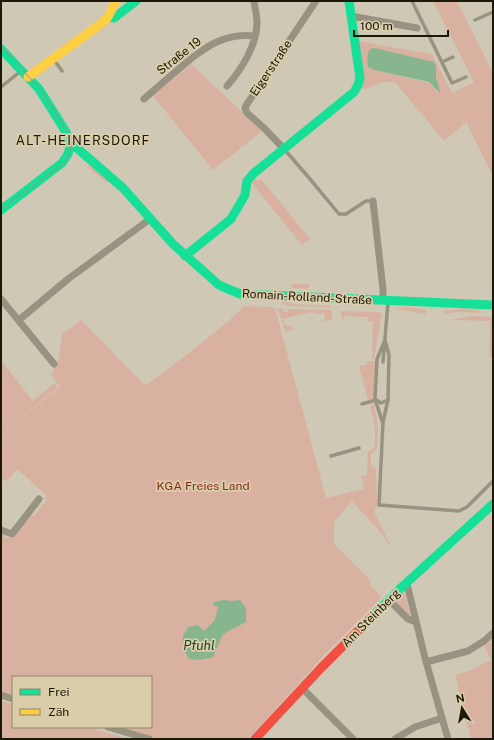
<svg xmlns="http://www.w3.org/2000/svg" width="494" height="740" font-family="'Public Sans',sans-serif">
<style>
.green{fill:#d9b1a0;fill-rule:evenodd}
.water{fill:#87b68e}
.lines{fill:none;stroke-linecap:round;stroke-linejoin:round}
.lane{stroke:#989280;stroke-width:3.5}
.street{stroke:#989280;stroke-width:7}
.fast{stroke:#16e098;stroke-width:9}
.slow{stroke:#ffcf43;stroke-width:9}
.jam{stroke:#f24e42;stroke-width:9}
.tram{stroke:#999484;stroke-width:1}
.labels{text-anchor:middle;stroke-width:3.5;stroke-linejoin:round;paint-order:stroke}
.street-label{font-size:12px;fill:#1c180a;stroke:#daceaa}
.park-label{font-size:12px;fill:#892b19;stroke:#daceaa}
.neighbourhood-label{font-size:13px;letter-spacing:1px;fill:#1c180a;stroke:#daceaa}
.water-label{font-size:13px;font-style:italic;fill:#104626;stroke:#daceaa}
</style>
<rect width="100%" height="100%" fill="#cfc8b5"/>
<path class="green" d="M433,1H457L493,73V176L466,122L444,141L395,82H383L363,90L358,41L432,54L452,93L474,82ZM436,66C436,74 437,82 437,91L429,83L374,70L368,67Z
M191,64L262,131L213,170L153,96Z
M89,165L112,182L107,183L87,167Z
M254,180H262L310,239L302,245L251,182Z
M292,284H309V289L292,288Z
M280,302H290L292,304L331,306V307L288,306Z
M245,306L271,307L275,308L326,498L364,489L361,476L367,475L368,452L375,447V427L370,405L374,404L378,428L377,449L371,454V465L376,469L377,506L374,512L390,544L391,548L383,535L352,501L334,522V544L371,581L369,584L382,597L323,656L299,683L248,739H157L117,727H151V677H13V696L1,692V532L3,533L4,537L11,538L14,536L30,514L34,516L47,500L45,498L47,496L17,469L7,481L1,479V435L60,387L51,375L59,358L62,334L81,320L143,383L147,385L218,330Z
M403,307L426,310V314C416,313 407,310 397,309Z
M276,308L283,309V312H288V309L331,310L333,319L321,322V321L325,320L324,313L319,314L310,312L283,319L285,326L291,325L293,330L285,332L280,315Z
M462,309L479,310V313L457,312L444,314V311Z
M340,311L378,312L382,314L374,359H372L373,322L368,321V317L345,316L344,320H343Z
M471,316L493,317V355L491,358H489L490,321L451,320Z
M1,360L33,401L55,383L58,387L1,435Z
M367,361H375L374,399L368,400L359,365H366Z
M402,592L405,594L410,614L408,616L393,602Z
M493,639V739H471L455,675L471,670L491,660L484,646Z
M1,701L13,704V727H88L128,739H1Z"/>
<path class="water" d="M374,48L434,62L436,66V78L440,91L439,92L429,82L374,70L368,67C367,61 367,54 370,49Z
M224,600L231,601L240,600L246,608V622L223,634L213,657L200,660L189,659L183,649V636L188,627L198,625L204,631L215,620L218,607L213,605V602Z"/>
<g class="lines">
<path class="lane" d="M412,1L452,83L466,77
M475,20L493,12
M54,60L62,71
M442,62L453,57
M1,87L21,71
M285,150L310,179L339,214H346L366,201H373
M385,340L389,355L388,400L383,422L379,505L459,511L467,507L493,481
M383,362L388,302
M375,399L381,403L388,400
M362,404L376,400
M382,421L375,399L377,359L385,340
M331,456L359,448"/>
<path class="street" d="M351,16L417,28
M227,86C241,70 257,45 257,23C257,16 255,8 254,1
M144,99C160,85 176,71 193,57C202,51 211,43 222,40C232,36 245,35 255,36
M284,149L264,128L247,113L245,108L247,104L316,1
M373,201L383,289V300
M1,299L54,364
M19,320L68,279L150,219
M1,530L12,534L39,499
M407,584L425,658L448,739
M389,600L408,619L416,622
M426,662L468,651L484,641L493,633
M302,688L353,739
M1,695L13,699
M108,727L149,739
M395,739L415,727L442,718"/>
<path class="fast" d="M108,17L114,18L136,1
M1,49L39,89L66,132L69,140L70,147L68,154L62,163L1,210
M70,144L78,149L123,188L173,244L219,285L240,294L493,305
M185,256L231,219L245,195L247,181L254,173L354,92L358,85L360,78L349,1
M374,615L403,586L493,504"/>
<path class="slow" d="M28,77L103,22L108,17L116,1"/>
<path class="jam" d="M255,739L321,668L374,615"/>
<path class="tram" d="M1,47L41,90L68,133C73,144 71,155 63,164L1,209"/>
</g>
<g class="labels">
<g class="street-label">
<text transform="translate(179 56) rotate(-38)" y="4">Straße 19</text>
<text transform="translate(271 68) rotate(-56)" y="4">Eigerstraße</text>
<text transform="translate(307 297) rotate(3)" y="4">Romain-Rolland-Straße</text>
<text transform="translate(371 618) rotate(-45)" y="4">Am Steinberg</text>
</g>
<g class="park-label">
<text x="203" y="490">KGA Freies Land</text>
</g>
<g class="neighbourhood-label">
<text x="83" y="145">ALT-HEINERSDORF</text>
</g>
<g class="water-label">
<text x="199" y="650">Pfuhl</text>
</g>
</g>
<rect width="494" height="740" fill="none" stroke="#1c180a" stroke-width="4"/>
<rect x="12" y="676" width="140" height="52" fill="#daceaa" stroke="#8e856a"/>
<rect x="20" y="689" width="20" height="6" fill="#16e098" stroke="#8e856a"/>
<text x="48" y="696" font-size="12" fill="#1c180a">Frei</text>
<rect x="20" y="709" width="20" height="6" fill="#ffcf43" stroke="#8e856a"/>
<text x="48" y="716" font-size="12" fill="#1c180a">Zäh</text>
<g transform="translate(462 708) rotate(349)" stroke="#daceaa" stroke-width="3" paint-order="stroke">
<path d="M0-3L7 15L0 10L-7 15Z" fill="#1c180a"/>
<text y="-6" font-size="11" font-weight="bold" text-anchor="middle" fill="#1c180a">N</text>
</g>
<path d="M354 30v6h94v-6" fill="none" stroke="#1c180a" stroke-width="2"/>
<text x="360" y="30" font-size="12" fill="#1c180a" stroke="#daceaa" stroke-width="3" paint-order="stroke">100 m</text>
</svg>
